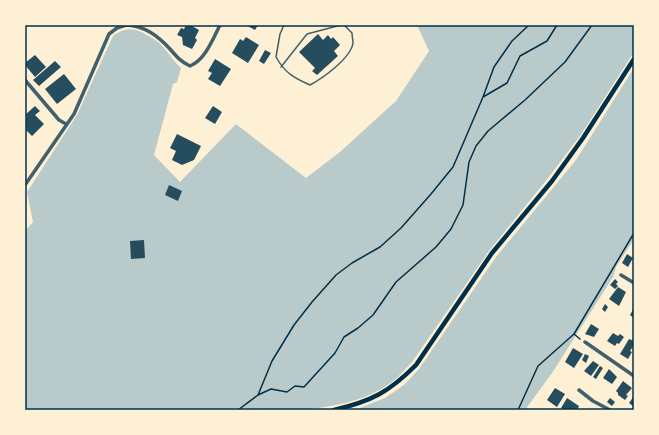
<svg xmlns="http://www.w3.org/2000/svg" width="659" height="435" font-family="'DejaVu Sans',sans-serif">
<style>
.green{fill:#b9caca}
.building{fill:#264d5e}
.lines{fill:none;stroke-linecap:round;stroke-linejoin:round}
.path{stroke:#003049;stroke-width:1.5}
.service{stroke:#3f606c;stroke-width:1.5}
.minor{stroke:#3f606c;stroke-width:3.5}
.secondary{stroke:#003049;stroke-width:4.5}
.neatline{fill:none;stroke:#003049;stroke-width:1.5}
</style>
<rect width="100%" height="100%" fill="#fdf0d5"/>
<path class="green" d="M417,25H634V52L580,136L548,178L489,251L412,362C407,367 402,373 397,378C370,401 333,407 299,410H25V231L33,222L27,192L77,115L113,36C127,26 136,28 150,37C153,39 158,41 160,44C168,51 173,61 181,68L177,82L173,84L154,155L180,182L236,124L306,178L340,152L396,101L429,51Z
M634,68V239L616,267L613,277L552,373L525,410H355L385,398L404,385L419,369L496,257L576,160Z"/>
<path class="building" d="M186,25H190L199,30L195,38L197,40L192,49L183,45L182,37L177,35L181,28L184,29Z
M246,25H258L255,30Z
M318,34L323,40L328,35L331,39L333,37L340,45L334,51L338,56L317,75L312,71L315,68L299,52Z
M246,37L259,45L248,63L232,53L240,39L243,41Z
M265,50L271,53L264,64L259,61Z
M35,55L46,67L35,77L25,65V63Z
M215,59L231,69L220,86L208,79L212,73L208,71Z
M55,61L61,67L39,86L33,80Z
M64,74L76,89L57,104L45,89Z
M35,106L40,111L35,115L44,124L32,136L25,129V119L27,117L25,115Z
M213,106L222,112L215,124L205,118Z
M177,134L201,146L194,160L182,165L172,160L176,151L170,148Z
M169,185L182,191L178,201L165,195Z
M144,240L145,258L131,259L130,241Z
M627,254L633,258L628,267L622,263Z
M615,279L618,282L616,284L618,286L615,289L610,285Z
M618,287L626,292L619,306L609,299Z
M605,304L608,307L605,312L602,309Z
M634,308V318L630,315Z
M591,324L599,329L594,337L585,334Z
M613,333L618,336L620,334L624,337L619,344L617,343L615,346L607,341Z
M629,339L634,341V345L630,351L632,352L628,359L620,354Z
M573,348L583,354L574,368L565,362Z
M585,354L589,356L586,363L582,360Z
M593,361L599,365L591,376L584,371Z
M600,366L603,368L596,379L593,377Z
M609,369L617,377L612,384L603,378Z
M623,381L632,388L626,395L628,396L625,400L618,395V393L616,391Z
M555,388L565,394L557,407L547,400Z
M634,396V407L629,403Z
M567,398L579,406L577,410H564L561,408Z
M610,398L615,402L612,406L607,402Z"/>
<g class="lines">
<path class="path" d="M483,97L507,83L520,56L547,41L557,25
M574,334L580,339
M258,395L272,361L294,325L312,302L336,275L352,263L380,247L401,228L431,194L453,167L483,97L494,67L512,41L529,25
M238,410L258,395L271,389L287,392L295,386L304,387L335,353L344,337L358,328L373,315L396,282L436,247L451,229L463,205L469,162L476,146L488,131L525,100L565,62L592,25
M518,410L538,366L574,334L634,233"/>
<path class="service" d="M284,25L280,34L276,57C285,73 294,78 310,85C323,78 351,58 353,43C353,40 352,36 352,33L344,25
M281,67L307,34L341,25"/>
<path class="minor" d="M127,25C145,26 158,36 170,49C176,56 181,62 190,66C205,60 213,39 220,25
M25,80L59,120L66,124
M25,185L74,114L109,34L117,28L126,25
M621,275L634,283
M585,342L634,376
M579,390L593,401L610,410"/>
<path class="secondary" d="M334,410C372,401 389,392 416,365L492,253L552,181L583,138L634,59"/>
</g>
<rect width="659" height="435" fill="none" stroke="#fdf0d5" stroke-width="52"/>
<rect x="26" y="26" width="607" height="383" class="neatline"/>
</svg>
